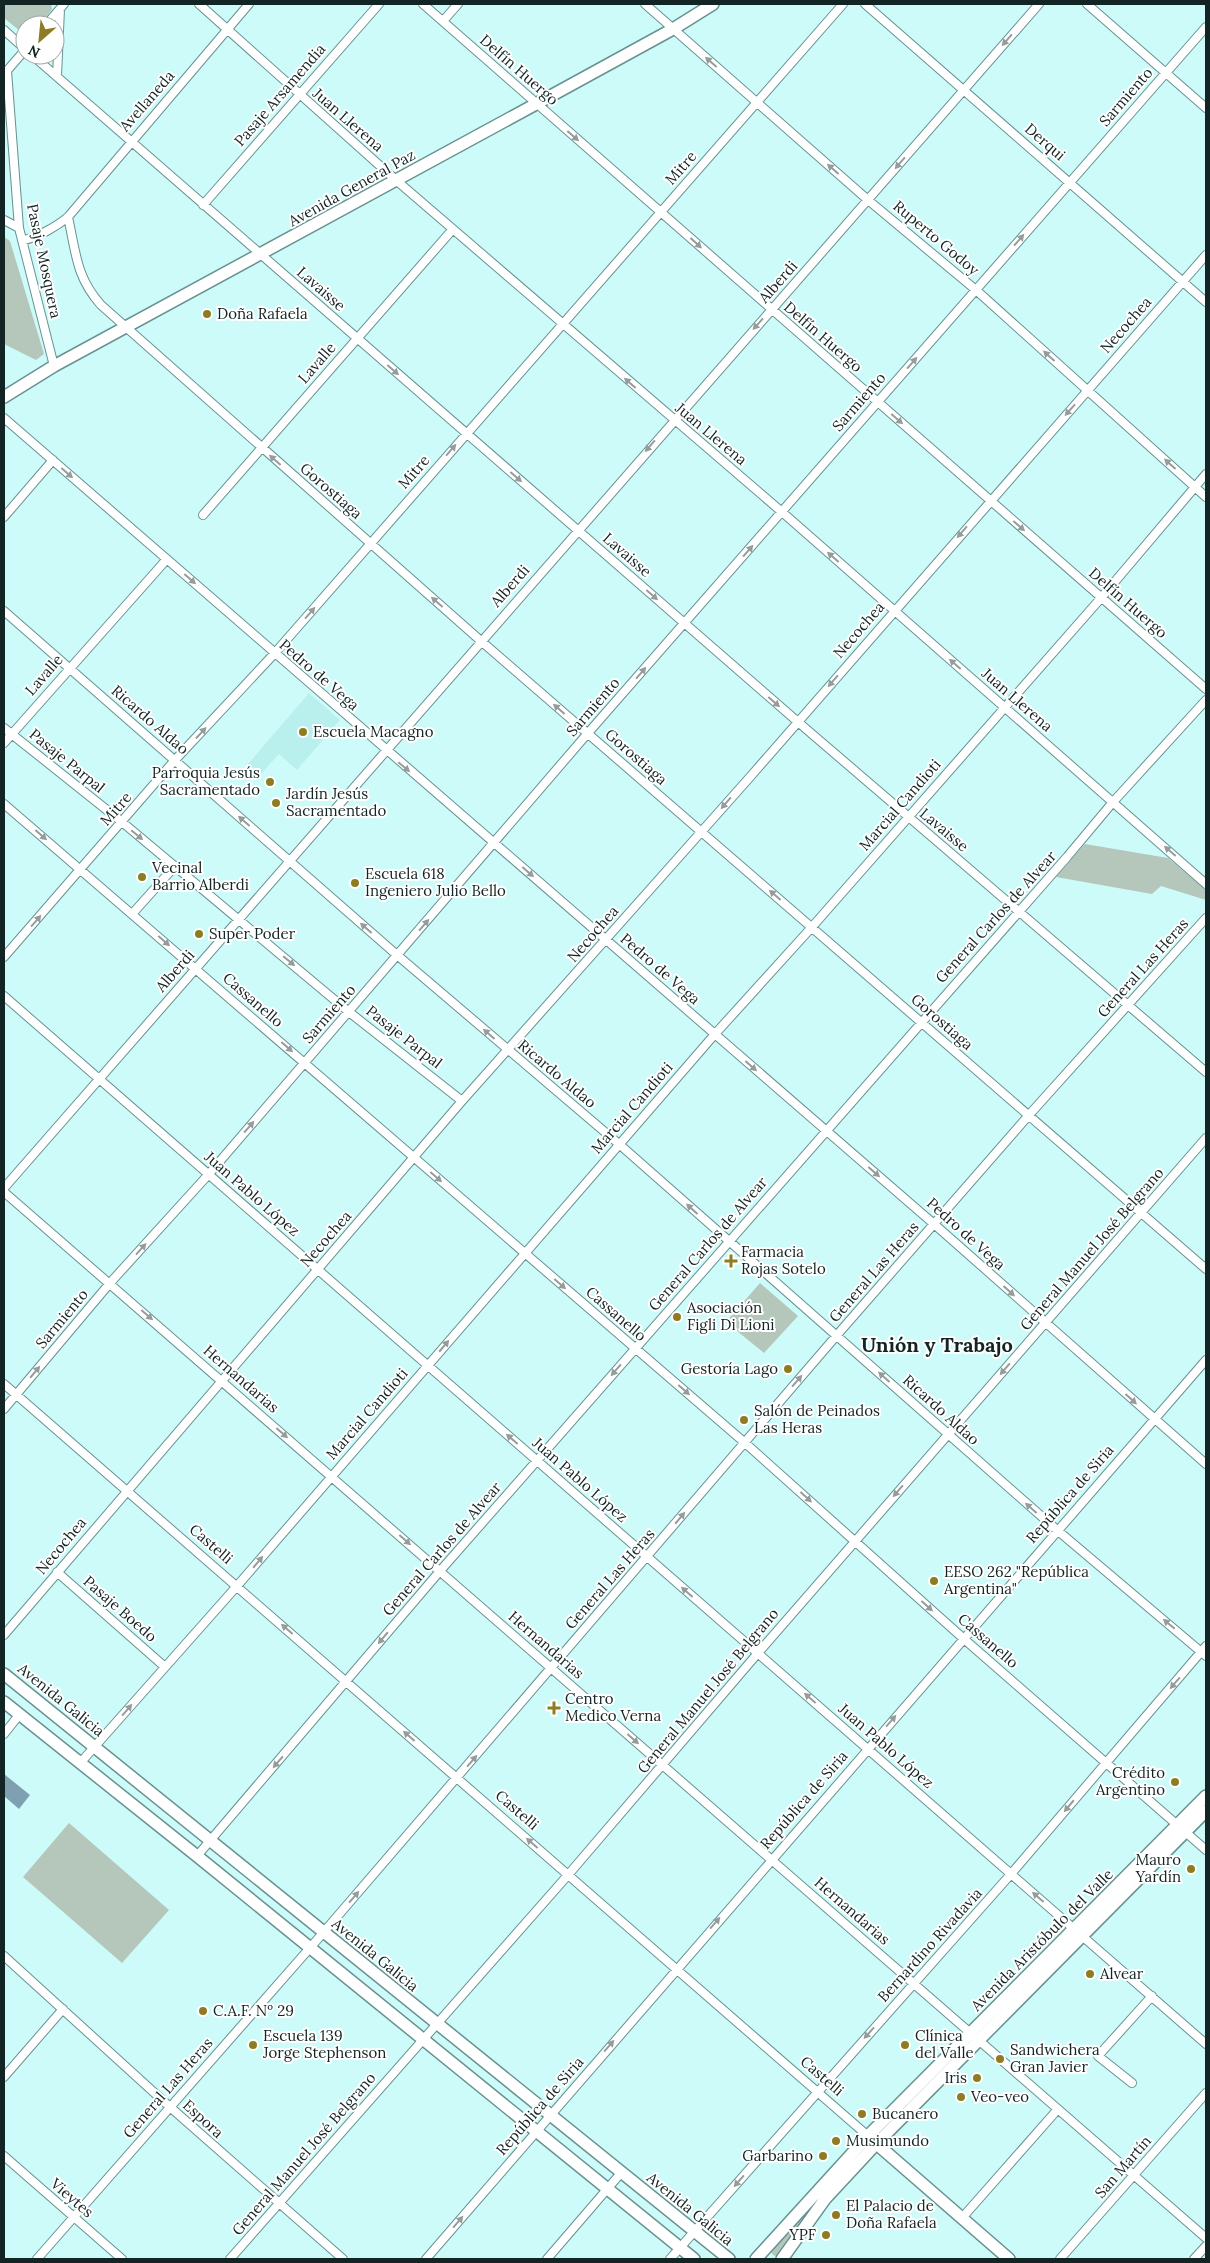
<svg xmlns="http://www.w3.org/2000/svg" width="1210" height="2263" font-family="Lora,serif">
<style>
.built{fill:#b9f0ee}
.green{fill:#b4c7ba}
.water{fill:#7fa0b1}
.lines{fill:none;stroke-linecap:round;stroke-linejoin:round}
.street-casing{stroke:#679290;stroke-width:10}
.secondary-casing{stroke:#679290;stroke-width:14}
.street{stroke:#fff;stroke-width:8}
.secondary{stroke:#fff;stroke-width:11}
.oneway{fill:#949c9c}
.poi-dot{fill:#8e7c22;stroke:#fff;stroke-width:2}
.labels{text-anchor:middle;stroke-width:4;stroke-linejoin:round;paint-order:stroke}
.street-label{font-size:15px;fill:#122423;stroke:#fff}
.poi-label{font-size:15px;fill:#122423;stroke:#fff;text-anchor:start}
.district-label{font-size:20px;font-weight:bold;fill:#122423;stroke:#fff}
</style>
<rect width="100%" height="100%" fill="#cdfbf9"/>
<path class="built" d="M309,693L340,720L297,770L279,754L261,774L248,764Z"/>
<path class="green" d="M4,4H51L52,9L40,25H25V35L4,18Z
M4,237L10,241L44,354L36,360L4,344Z
M1085,844L1168,858L1206,890V900L1161,886L1152,894L1056,877Z
M760,1283L798,1316L764,1353L726,1322Z
M69,1823L169,1910L122,1963L23,1877Z
M827,2189L779,2257L773,2255L770,2250Z"/>
<path class="water" d="M4,1774L30,1795L19,1809L4,1796Z"/>
<g class="lines">
<g class="street-casing">
<path id="street" d="M199,4L397,181L782,512L1206,884
M423,4L1206,689
M645,4L868,200L976,290L1206,497
M865,4L1206,302
M1087,4L1206,108
M443,21L458,4
M46,25L64,4
M4,30L25,49
M32,55L798,722L1206,1072
M7,71L19,228L54,366
M5,73L25,50
M57,76L60,9
M203,205L379,4
M68,217C76,253 76,277 101,305L481,641L1206,1269
M4,220L19,228
M23,240C35,239 57,226 68,217L249,4
M4,418L934,1224L1206,1464
M203,515L453,229
M4,517L53,460
M4,611L397,955L619,1144L1057,1530L1206,1656
M4,728L122,822L349,1012L462,1101
M4,743L167,559
M4,804L744,1442L964,1639L1206,1850
M133,913L175,866
M4,957L175,760L274,654L843,4
M4,996L1206,2044
M4,1188L1039,4
M4,1192L1206,2238
M4,1384L868,2136
M4,1409L110,1283L208,1175L588,733L1206,27
M57,1572L165,1667
M4,1635L462,1101L750,777L1206,255
M4,1734L19,1715
M81,1762L237,1586L715,1034L812,927L1101,598L1206,474
M197,1856L440,1571L1067,857L1113,802L1206,700
M4,1956L170,2107L343,2259
M4,2077L63,2009
M1132,2083L1098,2056L1152,1996
M4,2156L122,2259
M962,2218L1058,2109
M37,2259L323,1933L837,1335L1029,1115L1206,918
M230,2259L568,1875L758,1653L1206,1138
M426,2259L1206,1360
M547,2259L621,2173
M670,2259L1011,1874L1206,1646
M1060,2259L1206,2093
M1194,2259L1206,2246"/>
</g>
<g class="secondary-casing">
<path id="secondary" d="M4,397L54,366L536,104L673,29L713,4
M4,1674L729,2259
M4,1702L197,1856L694,2259
M871,2139L1009,2259
M756,2259L868,2136L1206,1796
M782,2259L825,2199L876,2144L1206,1811"/>
</g>
<use href="#street" class="street"/>
<use href="#secondary" class="secondary"/>
</g>
<defs><path id="oneway-solid" d="M-6-.8H1V-3.2L6.5 0L1 3.2V.8H-6Z" transform="scale(1.25)"/></defs>
<g class="oneway">
<use href="#oneway-solid" transform="translate(1007 40) rotate(131)"/>
<use href="#oneway-solid" transform="translate(711 62) rotate(-139)"/>
<use href="#oneway-solid" transform="translate(573 136) rotate(41)"/>
<use href="#oneway-solid" transform="translate(900 163) rotate(131)"/>
<use href="#oneway-solid" transform="translate(833 169) rotate(-139)"/>
<use href="#oneway-solid" transform="translate(1019 240) rotate(-49)"/>
<use href="#oneway-solid" transform="translate(696 243) rotate(42)"/>
<use href="#oneway-solid" transform="translate(758 324) rotate(132)"/>
<use href="#oneway-solid" transform="translate(1049 356) rotate(-138)"/>
<use href="#oneway-solid" transform="translate(912 363) rotate(-49)"/>
<use href="#oneway-solid" transform="translate(393 370) rotate(41)"/>
<use href="#oneway-solid" transform="translate(630 383) rotate(-139)"/>
<use href="#oneway-solid" transform="translate(1070 410) rotate(132)"/>
<use href="#oneway-solid" transform="translate(897 419) rotate(41)"/>
<use href="#oneway-solid" transform="translate(650 446) rotate(131)"/>
<use href="#oneway-solid" transform="translate(451 450) rotate(-49)"/>
<use href="#oneway-solid" transform="translate(275 460) rotate(-139)"/>
<use href="#oneway-solid" transform="translate(1170 464) rotate(-138)"/>
<use href="#oneway-solid" transform="translate(67 473) rotate(41)"/>
<use href="#oneway-solid" transform="translate(516 477) rotate(41)"/>
<use href="#oneway-solid" transform="translate(1019 526) rotate(41)"/>
<use href="#oneway-solid" transform="translate(962 532) rotate(131)"/>
<use href="#oneway-solid" transform="translate(748 551) rotate(-49)"/>
<use href="#oneway-solid" transform="translate(833 557) rotate(-139)"/>
<use href="#oneway-solid" transform="translate(190 579) rotate(41)"/>
<use href="#oneway-solid" transform="translate(652 595) rotate(41)"/>
<use href="#oneway-solid" transform="translate(437 602) rotate(-139)"/>
<use href="#oneway-solid" transform="translate(310 613) rotate(-49)"/>
<use href="#oneway-solid" transform="translate(955 664) rotate(-139)"/>
<use href="#oneway-solid" transform="translate(641 673) rotate(-49)"/>
<use href="#oneway-solid" transform="translate(833 681) rotate(131)"/>
<use href="#oneway-solid" transform="translate(774 702) rotate(41)"/>
<use href="#oneway-solid" transform="translate(559 709) rotate(-139)"/>
<use href="#oneway-solid" transform="translate(201 733) rotate(-47)"/>
<use href="#oneway-solid" transform="translate(404 767) rotate(40)"/>
<use href="#oneway-solid" transform="translate(726 803) rotate(131)"/>
<use href="#oneway-solid" transform="translate(244 821) rotate(-139)"/>
<use href="#oneway-solid" transform="translate(41 835) rotate(41)"/>
<use href="#oneway-solid" transform="translate(137 835) rotate(40)"/>
<use href="#oneway-solid" transform="translate(1170 851) rotate(-139)"/>
<use href="#oneway-solid" transform="translate(528 872) rotate(41)"/>
<use href="#oneway-solid" transform="translate(775 895) rotate(-139)"/>
<use href="#oneway-solid" transform="translate(36 921) rotate(-49)"/>
<use href="#oneway-solid" transform="translate(424 925) rotate(-49)"/>
<use href="#oneway-solid" transform="translate(366 928) rotate(-139)"/>
<use href="#oneway-solid" transform="translate(164 941) rotate(41)"/>
<use href="#oneway-solid" transform="translate(289 961) rotate(40)"/>
<use href="#oneway-solid" transform="translate(489 1034) rotate(-139)"/>
<use href="#oneway-solid" transform="translate(287 1047) rotate(41)"/>
<use href="#oneway-solid" transform="translate(751 1066) rotate(41)"/>
<use href="#oneway-solid" transform="translate(249 1127) rotate(-49)"/>
<use href="#oneway-solid" transform="translate(874 1172) rotate(41)"/>
<use href="#oneway-solid" transform="translate(436 1177) rotate(41)"/>
<use href="#oneway-solid" transform="translate(692 1209) rotate(-138)"/>
<use href="#oneway-solid" transform="translate(141 1249) rotate(-48)"/>
<use href="#oneway-solid" transform="translate(560 1284) rotate(41)"/>
<use href="#oneway-solid" transform="translate(1009 1291) rotate(42)"/>
<use href="#oneway-solid" transform="translate(147 1315) rotate(41)"/>
<use href="#oneway-solid" transform="translate(444 1346) rotate(-50)"/>
<use href="#oneway-solid" transform="translate(1005 1369) rotate(131)"/>
<use href="#oneway-solid" transform="translate(616 1370) rotate(131)"/>
<use href="#oneway-solid" transform="translate(35 1372) rotate(-50)"/>
<use href="#oneway-solid" transform="translate(884 1377) rotate(-138)"/>
<use href="#oneway-solid" transform="translate(797 1381) rotate(-49)"/>
<use href="#oneway-solid" transform="translate(684 1390) rotate(41)"/>
<use href="#oneway-solid" transform="translate(1131 1399) rotate(42)"/>
<use href="#oneway-solid" transform="translate(282 1433) rotate(41)"/>
<use href="#oneway-solid" transform="translate(512 1439) rotate(-139)"/>
<use href="#oneway-solid" transform="translate(898 1491) rotate(131)"/>
<use href="#oneway-solid" transform="translate(806 1497) rotate(42)"/>
<use href="#oneway-solid" transform="translate(1031 1508) rotate(-139)"/>
<use href="#oneway-solid" transform="translate(680 1518) rotate(-50)"/>
<use href="#oneway-solid" transform="translate(405 1540) rotate(41)"/>
<use href="#oneway-solid" transform="translate(258 1562) rotate(-50)"/>
<use href="#oneway-solid" transform="translate(687 1592) rotate(-139)"/>
<use href="#oneway-solid" transform="translate(927 1606) rotate(42)"/>
<use href="#oneway-solid" transform="translate(1169 1624) rotate(-140)"/>
<use href="#oneway-solid" transform="translate(287 1629) rotate(-139)"/>
<use href="#oneway-solid" transform="translate(383 1638) rotate(130)"/>
<use href="#oneway-solid" transform="translate(1175 1683) rotate(131)"/>
<use href="#oneway-solid" transform="translate(810 1698) rotate(-139)"/>
<use href="#oneway-solid" transform="translate(127 1710) rotate(-49)"/>
<use href="#oneway-solid" transform="translate(891 1721) rotate(-49)"/>
<use href="#oneway-solid" transform="translate(409 1736) rotate(-139)"/>
<use href="#oneway-solid" transform="translate(633 1739) rotate(41)"/>
<use href="#oneway-solid" transform="translate(472 1761) rotate(-49)"/>
<use href="#oneway-solid" transform="translate(278 1762) rotate(131)"/>
<use href="#oneway-solid" transform="translate(1069 1806) rotate(130)"/>
<use href="#oneway-solid" transform="translate(532 1843) rotate(-139)"/>
<use href="#oneway-solid" transform="translate(354 1897) rotate(-49)"/>
<use href="#oneway-solid" transform="translate(1038 1897) rotate(-139)"/>
<use href="#oneway-solid" transform="translate(715 1923) rotate(-49)"/>
<use href="#oneway-solid" transform="translate(869 2033) rotate(132)"/>
<use href="#oneway-solid" transform="translate(609 2046) rotate(-49)"/>
<use href="#oneway-solid" transform="translate(739 2181) rotate(131)"/>
<use href="#oneway-solid" transform="translate(458 2222) rotate(-49)"/>
</g>
<g class="poi-dot">
<circle cx="207" cy="314" r="5"/>
<circle cx="303" cy="732" r="5"/>
<circle cx="270" cy="782" r="5"/>
<circle cx="276" cy="803" r="5"/>
<circle cx="142" cy="877" r="5"/>
<circle cx="355" cy="883" r="5"/>
<circle cx="199" cy="934" r="5"/>
<path d="M728.5 1253.5h5v5h5v5h-5v5h-5v-5h-5v-5h5z"/>
<circle cx="677" cy="1317" r="5"/>
<circle cx="788" cy="1369" r="5"/>
<circle cx="744" cy="1420" r="5"/>
<circle cx="934" cy="1581" r="5"/>
<path d="M551.5 1700.5h5v5h5v5h-5v5h-5v-5h-5v-5h5z"/>
<circle cx="1175" cy="1782" r="5"/>
<circle cx="1191" cy="1869" r="5"/>
<circle cx="1090" cy="1974" r="5"/>
<circle cx="203" cy="2011" r="5"/>
<circle cx="253" cy="2045" r="5"/>
<circle cx="905" cy="2045" r="5"/>
<circle cx="1000" cy="2059" r="5"/>
<circle cx="977" cy="2078" r="5"/>
<circle cx="961" cy="2097" r="5"/>
<circle cx="862" cy="2114" r="5"/>
<circle cx="836" cy="2141" r="5"/>
<circle cx="823" cy="2156" r="5"/>
<circle cx="836" cy="2215" r="5"/>
<circle cx="826" cy="2235" r="5"/>
</g>
<g class="labels">
<g class="street-label">
<text transform="translate(519 70) rotate(41)" y="5">Delfín Huergo</text>
<text transform="translate(280 95) rotate(-49)" y="5">Pasaje Arsamendia</text>
<text transform="translate(1126 97) rotate(-49)" y="5">Sarmiento</text>
<text transform="translate(147 101) rotate(-49)" y="5">Avellaneda</text>
<text transform="translate(348 120) rotate(41)" y="5">Juan Llerena</text>
<text transform="translate(1045 142) rotate(41)" y="5">Derqui</text>
<text transform="translate(681 168) rotate(-49)" y="5">Mitre</text>
<text transform="translate(352 188) rotate(-29)" y="5">Avenida General Paz</text>
<text transform="translate(936 238) rotate(40)" y="5">Ruperto Godoy</text>
<text transform="translate(44 261) rotate(78)" y="5">Pasaje Mosquera</text>
<text transform="translate(778 282) rotate(-49)" y="5">Alberdi</text>
<text transform="translate(321 289) rotate(41)" y="5">Lavaisse</text>
<text transform="translate(1126 325) rotate(-49)" y="5">Necochea</text>
<text transform="translate(823 337) rotate(41)" y="5">Delfín Huergo</text>
<text transform="translate(317 363) rotate(-49)" y="5">Lavalle</text>
<text transform="translate(859 402) rotate(-49)" y="5">Sarmiento</text>
<text transform="translate(711 434) rotate(40)" y="5">Juan Llerena</text>
<text transform="translate(414 472) rotate(-49)" y="5">Mitre</text>
<text transform="translate(331 491) rotate(41)" y="5">Gorostiaga</text>
<text transform="translate(627 555) rotate(41)" y="5">Lavaisse</text>
<text transform="translate(510 586) rotate(-49)" y="5">Alberdi</text>
<text transform="translate(1128 603) rotate(41)" y="5">Delfín Huergo</text>
<text transform="translate(859 630) rotate(-49)" y="5">Necochea</text>
<text transform="translate(44 675) rotate(-49)" y="5">Lavalle</text>
<text transform="translate(319 675) rotate(41)" y="5">Pedro de Vega</text>
<text transform="translate(1017 700) rotate(41)" y="5">Juan Llerena</text>
<text transform="translate(593 707) rotate(-49)" y="5">Sarmiento</text>
<text transform="translate(150 720) rotate(41)" y="5">Ricardo Aldao</text>
<text transform="translate(636 757) rotate(41)" y="5">Gorostiaga</text>
<text transform="translate(67 761) rotate(39)" y="5">Pasaje Parpal</text>
<text transform="translate(900 805) rotate(-49)" y="5">Marcial Candioti</text>
<text transform="translate(116 809) rotate(-49)" y="5">Mitre</text>
<text transform="translate(944 830) rotate(40)" y="5">Lavaisse</text>
<text transform="translate(996 917) rotate(-48)" y="5">General Carlos de Alvear</text>
<text transform="translate(593 934) rotate(-49)" y="5">Necochea</text>
<text transform="translate(1143 968) rotate(-48)" y="5">General Las Heras</text>
<text transform="translate(660 969) rotate(41)" y="5">Pedro de Vega</text>
<text transform="translate(175 971) rotate(-49)" y="5">Alberdi</text>
<text transform="translate(253 1000) rotate(41)" y="5">Cassanello</text>
<text transform="translate(329 1014) rotate(-49)" y="5">Sarmiento</text>
<text transform="translate(942 1022) rotate(41)" y="5">Gorostiaga</text>
<text transform="translate(404 1037) rotate(38)" y="5">Pasaje Parpal</text>
<text transform="translate(557 1074) rotate(40)" y="5">Ricardo Aldao</text>
<text transform="translate(632 1108) rotate(-49)" y="5">Marcial Candioti</text>
<text transform="translate(252 1194) rotate(41)" y="5">Juan Pablo López</text>
<text transform="translate(966 1234) rotate(42)" y="5">Pedro de Vega</text>
<text transform="translate(326 1239) rotate(-49)" y="5">Necochea</text>
<text transform="translate(708 1244) rotate(-49)" y="5">General Carlos de Alvear</text>
<text transform="translate(1092 1249) rotate(-49)" y="5">General Manuel José Belgrano</text>
<text transform="translate(874 1272) rotate(-49)" y="5">General Las Heras</text>
<text transform="translate(616 1314) rotate(41)" y="5">Cassanello</text>
<text transform="translate(62 1319) rotate(-50)" y="5">Sarmiento</text>
<text transform="translate(241 1379) rotate(41)" y="5">Hernandarias</text>
<text transform="translate(941 1410) rotate(42)" y="5">Ricardo Aldao</text>
<text transform="translate(367 1414) rotate(-49)" y="5">Marcial Candioti</text>
<text transform="translate(580 1480) rotate(41)" y="5">Juan Pablo López</text>
<text transform="translate(1070 1494) rotate(-49)" y="5">República de Siria</text>
<text transform="translate(211 1544) rotate(41)" y="5">Castelli</text>
<text transform="translate(61 1546) rotate(-50)" y="5">Necochea</text>
<text transform="translate(442 1549) rotate(-49)" y="5">General Carlos de Alvear</text>
<text transform="translate(610 1579) rotate(-49)" y="5">General Las Heras</text>
<text transform="translate(120 1609) rotate(41)" y="5">Pasaje Boedo</text>
<text transform="translate(988 1641) rotate(41)" y="5">Cassanello</text>
<text transform="translate(546 1645) rotate(41)" y="5">Hernandarias</text>
<text transform="translate(708 1691) rotate(-50)" y="5">General Manuel José Belgrano</text>
<text transform="translate(61 1700) rotate(39)" y="5">Avenida Galicia</text>
<text transform="translate(886 1746) rotate(41)" y="5">Juan Pablo López</text>
<text transform="translate(804 1800) rotate(-49)" y="5">República de Siria</text>
<text transform="translate(517 1810) rotate(41)" y="5">Castelli</text>
<text transform="translate(852 1911) rotate(41)" y="5">Hernandarias</text>
<text transform="translate(1042 1940) rotate(-45)" y="5">Avenida Aristóbulo del Valle</text>
<text transform="translate(930 1945) rotate(-48)" y="5">Bernardino Rivadavia</text>
<text transform="translate(375 1955) rotate(39)" y="5">Avenida Galicia</text>
<text transform="translate(822 2076) rotate(41)" y="5">Castelli</text>
<text transform="translate(168 2088) rotate(-49)" y="5">General Las Heras</text>
<text transform="translate(540 2106) rotate(-49)" y="5">República de Siria</text>
<text transform="translate(203 2119) rotate(42)" y="5">Espora</text>
<text transform="translate(304 2154) rotate(-49)" y="5">General Manuel José Belgrano</text>
<text transform="translate(1123 2167) rotate(-49)" y="5">San Martín</text>
<text transform="translate(72 2198) rotate(41)" y="5">Vieytes</text>
<text transform="translate(690 2209) rotate(39)" y="5">Avenida Galicia</text>
</g>
<g class="poi-label">
<text x="217" y="319">Doña Rafaela</text>
<text x="313" y="737">Escuela Macagno</text>
<text x="260" y="778" text-anchor="end">Parroquia Jesús<tspan x="260" dy="17">Sacramentado</tspan></text>
<text x="286" y="799">Jardín Jesús<tspan x="286" dy="17">Sacramentado</tspan></text>
<text x="152" y="873">Vecinal<tspan x="152" dy="17">Barrio Alberdi</tspan></text>
<text x="365" y="879">Escuela 618<tspan x="365" dy="17">Ingeniero Julio Bello</tspan></text>
<text x="209" y="939">Super Poder</text>
<text x="741" y="1257">Farmacia<tspan x="741" dy="17">Rojas Sotelo</tspan></text>
<text x="687" y="1313">Asociación<tspan x="687" dy="17">Figli Di Lioni</tspan></text>
<text x="778" y="1374" text-anchor="end">Gestoría Lago</text>
<text x="754" y="1416">Salón de Peinados<tspan x="754" dy="17">Las Heras</tspan></text>
<text x="944" y="1577">EESO 262 "República<tspan x="944" dy="17">Argentina"</tspan></text>
<text x="565" y="1704">Centro<tspan x="565" dy="17">Medico Verna</tspan></text>
<text x="1165" y="1778" text-anchor="end">Crédito<tspan x="1165" dy="17">Argentino</tspan></text>
<text x="1181" y="1865" text-anchor="end">Mauro<tspan x="1181" dy="17">Yardín</tspan></text>
<text x="1100" y="1979">Alvear</text>
<text x="213" y="2016">C.A.F. Nº 29</text>
<text x="263" y="2041">Escuela 139<tspan x="263" dy="17">Jorge Stephenson</tspan></text>
<text x="915" y="2041">Clínica<tspan x="915" dy="17">del Valle</tspan></text>
<text x="1010" y="2055">Sandwichera<tspan x="1010" dy="17">Gran Javier</tspan></text>
<text x="967" y="2083" text-anchor="end">Iris</text>
<text x="971" y="2102">Veo-veo</text>
<text x="872" y="2119">Bucanero</text>
<text x="846" y="2146">Musimundo</text>
<text x="813" y="2161" text-anchor="end">Garbarino</text>
<text x="846" y="2211">El Palacio de<tspan x="846" dy="17">Doña Rafaela</tspan></text>
<text x="816" y="2240" text-anchor="end">YPF</text>
</g>
<g class="district-label">
<text x="937" y="1352">Unión y Trabajo</text>
</g>
</g>
<rect width="1210" height="2263" fill="none" stroke="#122423" stroke-width="10"/>
<g transform="translate(40 40) rotate(207)"><circle r="24" fill="#ffffff" stroke="#a0a7a7"/>
<path d="M0-4L9 19L0 12L-9 19Z" fill="#8e7c22"/>
<text y="-8" font-size="14" font-weight="bold" text-anchor="middle" fill="#122423">N</text>
</g>
</svg>
